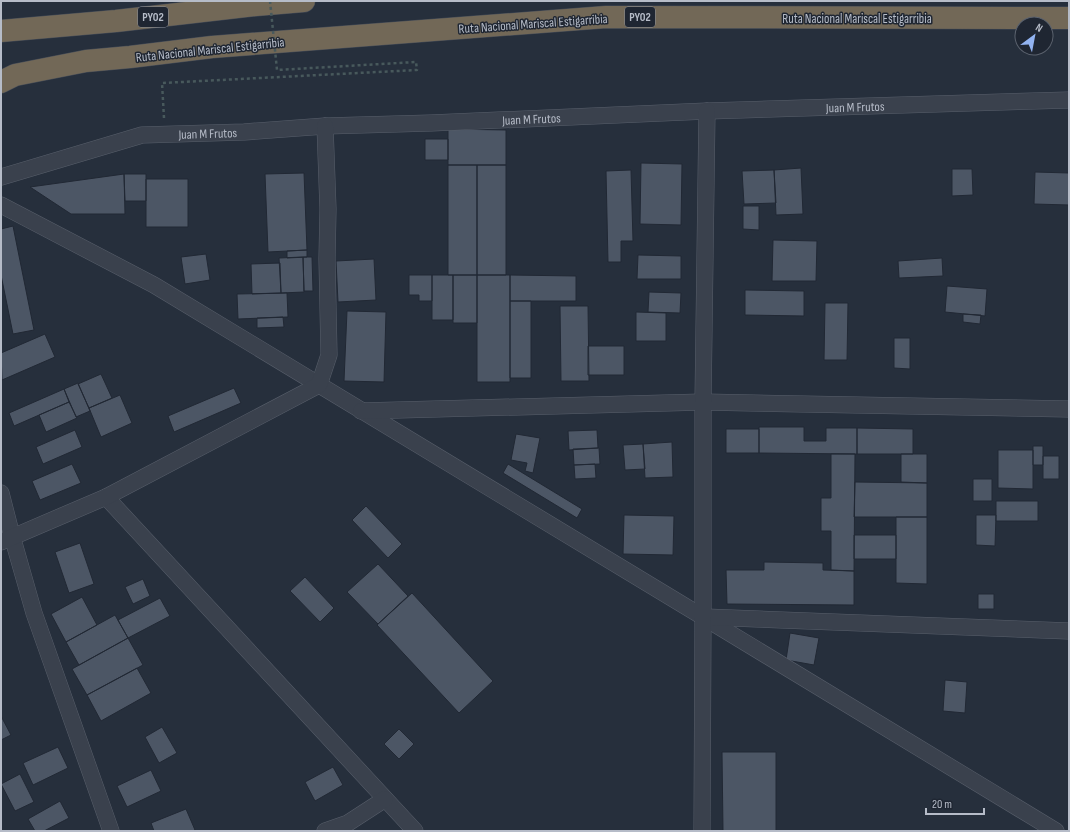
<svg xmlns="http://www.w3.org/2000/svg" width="1070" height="832" font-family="'Sofia Sans Condensed',sans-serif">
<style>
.building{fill:#4c5665;stroke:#212834}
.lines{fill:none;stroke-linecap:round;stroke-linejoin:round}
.street-casing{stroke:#585f6b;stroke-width:17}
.highway-casing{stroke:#454c58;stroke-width:23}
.path{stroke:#48595c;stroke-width:2.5;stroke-dasharray:3 3;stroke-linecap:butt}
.street{stroke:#3a414d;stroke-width:16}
.highway{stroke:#726857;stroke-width:22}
.path-bridge{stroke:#48595c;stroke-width:2.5;stroke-dasharray:3 3;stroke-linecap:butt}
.labels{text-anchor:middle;stroke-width:3;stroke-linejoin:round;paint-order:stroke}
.shield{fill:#1f2632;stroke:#898f9b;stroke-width:1}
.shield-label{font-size:12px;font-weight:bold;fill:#b6bcc8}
.street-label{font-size:13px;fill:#b6bcc8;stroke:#1f2632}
</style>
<rect width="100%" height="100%" fill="#262f3c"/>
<path class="building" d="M448,129L506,130V165H448Z
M425,139H448V160H425Z
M641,163L682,164L681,225L640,224Z
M448,165H477V275H448Z
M477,165H506V275H477Z
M801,168L803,214L776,215L774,170Z
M952,169H972L973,195L952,196Z
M631,170L633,241H621V262H608L606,171Z
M774,170L776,203L744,204L742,171Z
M1035,172L1069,173V205L1034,204Z
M304,173L307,250L268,252L265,174Z
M124,174L125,214H71L30,187Z
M124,174H146V201H125Z
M146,179H188V227H146Z
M743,206H759V230L743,229Z
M13,226L34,330L13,334L1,275V229Z
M773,240L817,241L816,281H772Z
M307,250V257L287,258V251Z
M206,254L210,280L185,284L181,257Z
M638,255L681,256V279H637Z
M303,257L304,292L281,293L279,258Z
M303,257H312L313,291H304Z
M942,258L943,276L899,278L898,261Z
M374,259L376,300L338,302L336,261Z
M280,263L281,293L252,294L251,264Z
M409,275H432V301H419V295H409Z
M432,275H453V320H432Z
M453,275H477V323H453Z
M477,275H510V382H477Z
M510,275L576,276V301H510Z
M947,286L987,289L985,316L945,312Z
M745,290L804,291V316L745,315Z
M649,292L681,293L680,313L648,312Z
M287,293L288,317L238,319L237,294Z
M510,301H531V378H510Z
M825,303H848L847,360H824Z
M560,306H588L589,381H561Z
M347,311L386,312L384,382L344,381Z
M636,312L666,313V341H636Z
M963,314L981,315L980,324L963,322Z
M283,317L284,327L257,328V318Z
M45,334L55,357L2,380L1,353Z
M894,338H910V369L894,368Z
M588,346H624V375H588Z
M101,374L112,398L89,408L78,384Z
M78,383L90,411L76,417L64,389Z
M234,388L241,403L174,432L168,416Z
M64,389L69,402L14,426L9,413Z
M120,395L132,423L101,437L89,408Z
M69,402L77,418L46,432L39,415Z
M759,427H804V441H826V428H857V454L759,453Z
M857,428L913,429V454H857Z
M726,429H759V453H726Z
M75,430L82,447L43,464L36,447Z
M597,430L598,448L569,450L568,431Z
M516,434L540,438L533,473L525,471L527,463L511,460Z
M672,442L673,477L645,478L643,444Z
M643,444L645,469L625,470L623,445Z
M1033,446H1043V465H1033Z
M598,448H599L600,464L574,465L573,449Z
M998,450H1033V489L998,488Z
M831,454H855L854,571L831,570V531H821V498H831Z
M901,454H927V483L901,482Z
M1043,456H1059V479H1043Z
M72,464L81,483L40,500L32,481Z
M508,464L582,509L577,518L503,473Z
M595,464L596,478L575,479L574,465Z
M973,479H992V501H973Z
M855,482L927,483V517H854Z
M996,501H1038V521H996Z
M366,506L402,544L388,558L352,520Z
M624,515L674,516L673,555L623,554Z
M976,515H996L995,546L976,545Z
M896,517H927V584L896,583Z
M854,535H896V559H854Z
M80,543L94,584L69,593L55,552Z
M764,562L823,563V570L854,571V605L727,604L726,570H764Z
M378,564L408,596L378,624L347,592Z
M305,577L334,608L320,622L290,591Z
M143,579L150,596L133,604L125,587Z
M412,593L493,681L459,713L377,625Z
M978,594H994V609H978Z
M82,597L97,625L66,642L51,614Z
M160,598L170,616L128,638L118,620Z
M115,615L128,638L79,665L66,642Z
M790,633L819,638L814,665L786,660Z
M128,638L143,665L87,695L72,669Z
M137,668L151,693L101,721L87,695Z
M945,680L967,682L965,713L943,711Z
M1,716L11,735L1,740Z
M162,727L177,753L159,763L145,737Z
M399,729L414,744L399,759L384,744Z
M58,747L68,768L33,785L23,763Z
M722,752H776V831H723Z
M333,767L343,785L315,801L305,782Z
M151,770L161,791L127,807L117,786Z
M20,774L34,802L15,811L1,784Z
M60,801L69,818L44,831H35L28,819Z
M186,809L195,830L192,831H154L151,823Z"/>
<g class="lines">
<g class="street-casing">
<g id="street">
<path id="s1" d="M1,177L142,135L244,132L325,126L431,123L707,111L1069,100"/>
<path d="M1,205L154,285L703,617L1056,831"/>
<path d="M361,411L703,402L1069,409"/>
<path d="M1,493L12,536L34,613L111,831"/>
<path d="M106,497L415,831"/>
<path d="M1,542L106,497L319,385L329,355L327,259L328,209L325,126"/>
<path d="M705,617L1069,631"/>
<path d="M325,831L348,823L385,799"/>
<path d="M702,831L703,617V402L707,111"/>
</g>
</g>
<g class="highway-casing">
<path id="highway" d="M1,31L116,21L256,5L304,1
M1,82L15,75L86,61L130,57L212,47L606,17L1069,18"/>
</g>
<path class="path" d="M164,118L162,83L417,70L416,62L277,70"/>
<use href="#street" class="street"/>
<use href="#highway" class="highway"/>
<path class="path-bridge" d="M270,1L277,70"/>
</g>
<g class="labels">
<g class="shield">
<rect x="138" y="7" width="30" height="20" rx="3"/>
<rect x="625" y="7" width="30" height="20" rx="3"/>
</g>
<g class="shield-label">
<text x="153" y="21">PY02</text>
<text x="640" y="21">PY02</text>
</g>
<g class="street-label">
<text x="857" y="23">Ruta Nacional Mariscal Estigarribia</text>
<text transform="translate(533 23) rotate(-4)" y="5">Ruta Nacional Mariscal Estigarribia</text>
<text transform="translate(210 49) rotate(-6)" y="5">Ruta Nacional Mariscal Estigarribia</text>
<text dy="5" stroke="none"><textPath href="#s1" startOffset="861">Juan M Frutos</textPath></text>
<text dy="5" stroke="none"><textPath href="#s1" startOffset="537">Juan M Frutos</textPath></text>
<text dy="5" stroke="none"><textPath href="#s1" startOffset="213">Juan M Frutos</textPath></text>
</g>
</g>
<rect width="1070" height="832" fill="none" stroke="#b6bcc8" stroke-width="4"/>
<g transform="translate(1034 36) rotate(32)"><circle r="19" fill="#1f2632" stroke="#5b626e"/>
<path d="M0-3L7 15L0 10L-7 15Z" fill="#92b3f1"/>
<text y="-6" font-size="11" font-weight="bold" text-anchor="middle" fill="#b6bcc8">N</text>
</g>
<path d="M926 808v6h58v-6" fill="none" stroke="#b6bcc8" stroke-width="2"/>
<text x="932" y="808" font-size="12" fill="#b6bcc8" stroke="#1f2632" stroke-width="3" paint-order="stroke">20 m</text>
</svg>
